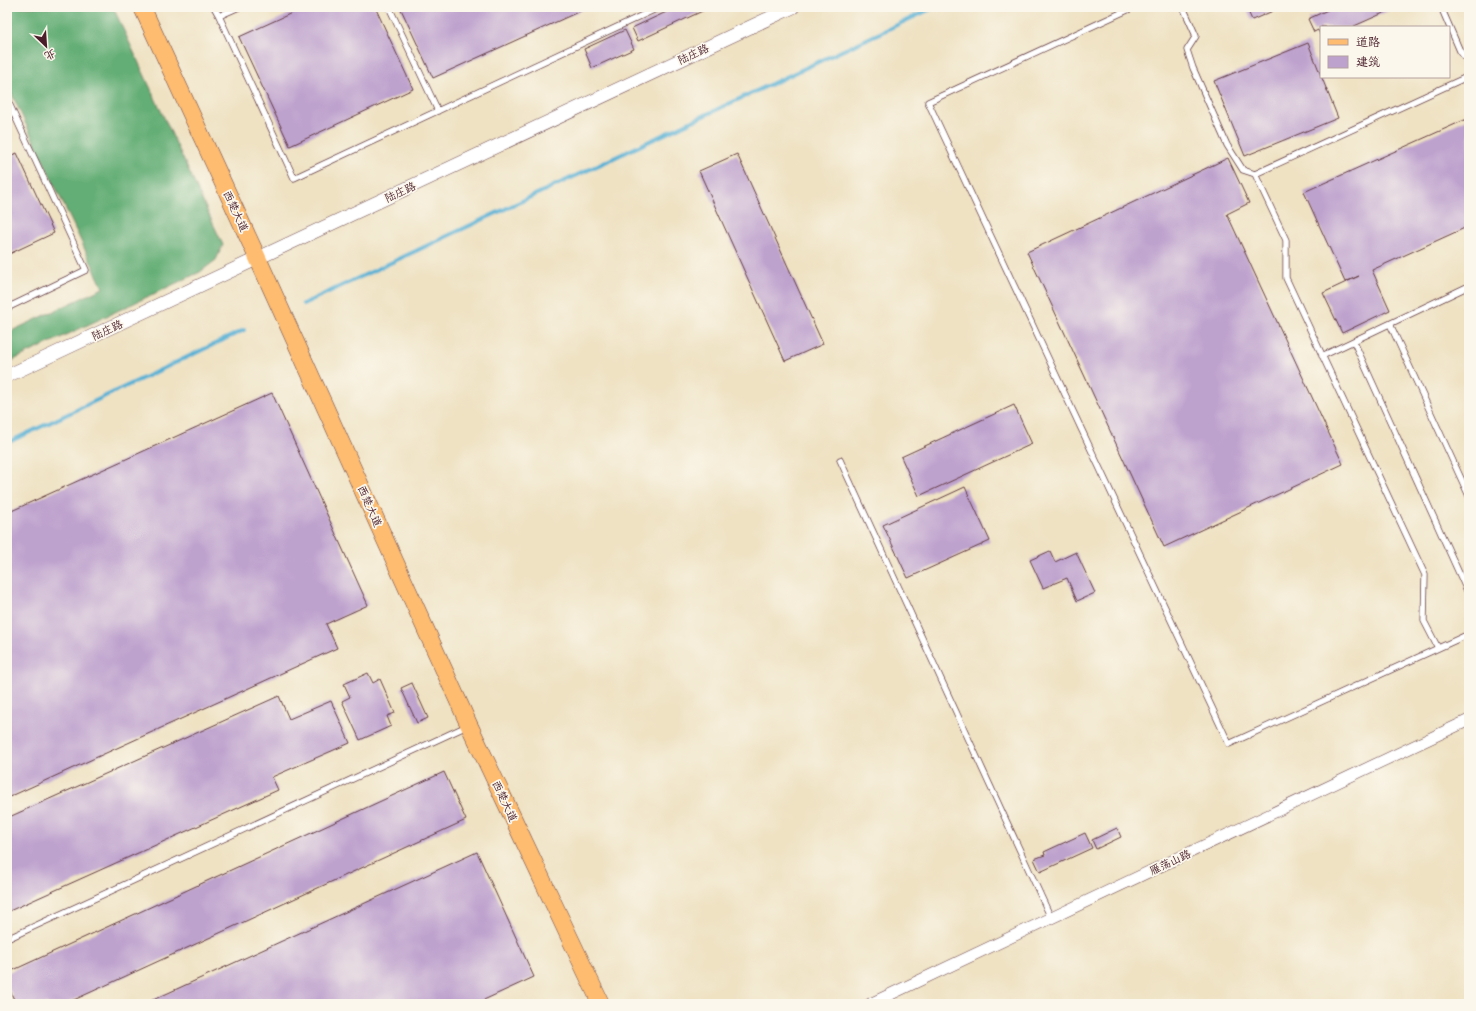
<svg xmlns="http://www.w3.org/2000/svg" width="1476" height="1011" font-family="'Shantell Sans','LXGW WenKai TC',sans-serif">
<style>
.forest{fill:#64ae76;stroke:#576650}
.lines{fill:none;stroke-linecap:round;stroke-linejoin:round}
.stream{stroke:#57b1d5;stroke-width:4}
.building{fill:#bea2ce}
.service-casing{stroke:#633c42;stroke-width:7}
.minor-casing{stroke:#633c42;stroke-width:12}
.tertiary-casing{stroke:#633c42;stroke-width:14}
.primary-casing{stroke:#633c42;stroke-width:18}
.service{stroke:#fff;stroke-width:5.5}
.minor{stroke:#fff;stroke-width:11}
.tertiary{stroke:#fff;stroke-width:13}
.primary{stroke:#fdbc6f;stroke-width:17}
.labels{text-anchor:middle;stroke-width:3.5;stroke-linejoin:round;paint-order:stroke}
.street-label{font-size:11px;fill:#4a1f2b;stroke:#fbf7ec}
</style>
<rect width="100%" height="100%" fill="#fbf7ec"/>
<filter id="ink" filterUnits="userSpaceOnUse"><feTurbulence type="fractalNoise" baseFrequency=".025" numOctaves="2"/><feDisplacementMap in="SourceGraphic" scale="8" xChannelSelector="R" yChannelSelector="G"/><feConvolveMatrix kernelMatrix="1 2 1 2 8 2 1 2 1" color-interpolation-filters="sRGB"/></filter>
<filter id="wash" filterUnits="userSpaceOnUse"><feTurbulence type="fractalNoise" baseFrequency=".012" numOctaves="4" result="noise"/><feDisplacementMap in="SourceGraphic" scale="16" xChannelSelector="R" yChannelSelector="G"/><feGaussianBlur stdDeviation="0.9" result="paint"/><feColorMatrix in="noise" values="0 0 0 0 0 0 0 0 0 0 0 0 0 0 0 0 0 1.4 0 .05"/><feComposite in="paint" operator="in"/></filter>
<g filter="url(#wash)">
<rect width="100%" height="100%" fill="#efe2c3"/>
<path class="forest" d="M7,7H113L223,245L216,260L200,272L7,363V333L103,288L7,84Z"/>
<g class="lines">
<path class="stream" d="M303,304L935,7
M7,443L244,330"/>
</g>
<g id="blocks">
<path class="building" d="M305,7H375L413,89L290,146L239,37Z
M400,7H589L433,78Z
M677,7H711L638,41L632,28Z
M1246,7H1282L1252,20Z
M1334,7H1397L1352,27H1321V36L1318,30L1314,32L1308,19Z
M625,30L634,49L592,68L584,49Z
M1308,43L1338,118L1245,156L1214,81Z
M1469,118V226L1372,270L1390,310L1342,333L1323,293L1359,276L1345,282L1304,192Z
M17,153L54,233L7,255V157Z
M737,154L823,344L785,361L699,171Z
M1228,158L1249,203L1227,214L1343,464L1164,547L1027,252Z
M272,393L368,605L326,624L337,648L7,798V513Z
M1014,405L1032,444L919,496L901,457Z
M965,487L990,541L908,578L883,525Z
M1050,551L1055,562L1076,552L1095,593L1077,601L1067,578L1043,588L1030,560Z
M368,673L373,683L380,679L395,713L387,716L391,726L360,740L342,701L350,697L344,684Z
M412,683L428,718L417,723L401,688Z
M279,696L289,719L331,701L350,743L272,777L278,790L7,912V818Z
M444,772L466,820L65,1004H16L7,984V973Z
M1117,828L1121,837L1096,849L1092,840Z
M1085,833L1092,848L1040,872L1034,859L1045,855L1044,852Z
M477,852L534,977L475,1004H144Z"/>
</g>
</g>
<g filter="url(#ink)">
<use href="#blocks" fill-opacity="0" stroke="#633c42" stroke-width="1"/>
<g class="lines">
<g class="service-casing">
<path id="service" d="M214,7L219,16L239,7
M389,7L438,111
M1134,7L928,102L1229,744L1469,634
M1183,7L1196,36L1187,50L1193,68L1227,145L1243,170L1255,174L1469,76
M1441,7L1460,51L1469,63
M219,16L294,178L660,7
M7,99L86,270L7,308
M1255,174L1286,240V278L1425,575L1424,621L1438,648
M1390,324L1469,496
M1354,342L1469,595
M1322,356L1469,286
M840,460L1051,918
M7,939L467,726"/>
</g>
<g class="minor-casing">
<path id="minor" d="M870,1004L1469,720"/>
</g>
<g class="tertiary-casing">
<path id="tertiary" d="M7,376L793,7"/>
</g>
<g class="primary-casing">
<path id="primary" d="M142,7L258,259L469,725L601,1004"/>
</g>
<use href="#service" class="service"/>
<use href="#minor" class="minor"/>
<use href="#tertiary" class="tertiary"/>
<use href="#primary" class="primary"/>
</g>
</g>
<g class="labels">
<g class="street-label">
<text transform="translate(693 54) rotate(-25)" y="4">陆庄路</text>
<text transform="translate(400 192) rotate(-25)" y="4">陆庄路</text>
<text transform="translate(236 211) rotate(65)" y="4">西楚大道</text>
<text transform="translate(107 330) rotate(-25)" y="4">陆庄路</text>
<text transform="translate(370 506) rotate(66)" y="4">西楚大道</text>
<text transform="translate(505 801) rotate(65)" y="4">西楚大道</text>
<text transform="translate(1170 862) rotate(-25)" y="4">雁荡山路</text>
</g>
</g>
<rect width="1476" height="1011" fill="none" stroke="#fbf7ec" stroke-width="24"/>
<rect x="1320" y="26" width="130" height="52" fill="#fbf7ec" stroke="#b4a19f"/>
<rect x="1328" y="39" width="20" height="6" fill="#fdbc6f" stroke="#b4a19f"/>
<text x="1356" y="46" font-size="12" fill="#4a1f2b">道路</text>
<rect x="1328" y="56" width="20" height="12" fill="#bea2ce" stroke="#b4a19f"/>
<text x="1356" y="66" font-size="12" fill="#4a1f2b">建筑</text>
<g transform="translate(46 46) rotate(155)" stroke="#fbf7ec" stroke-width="3" paint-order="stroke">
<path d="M0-3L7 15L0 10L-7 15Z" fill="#4a1f2b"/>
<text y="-6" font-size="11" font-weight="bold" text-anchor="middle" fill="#4a1f2b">北</text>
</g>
</svg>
